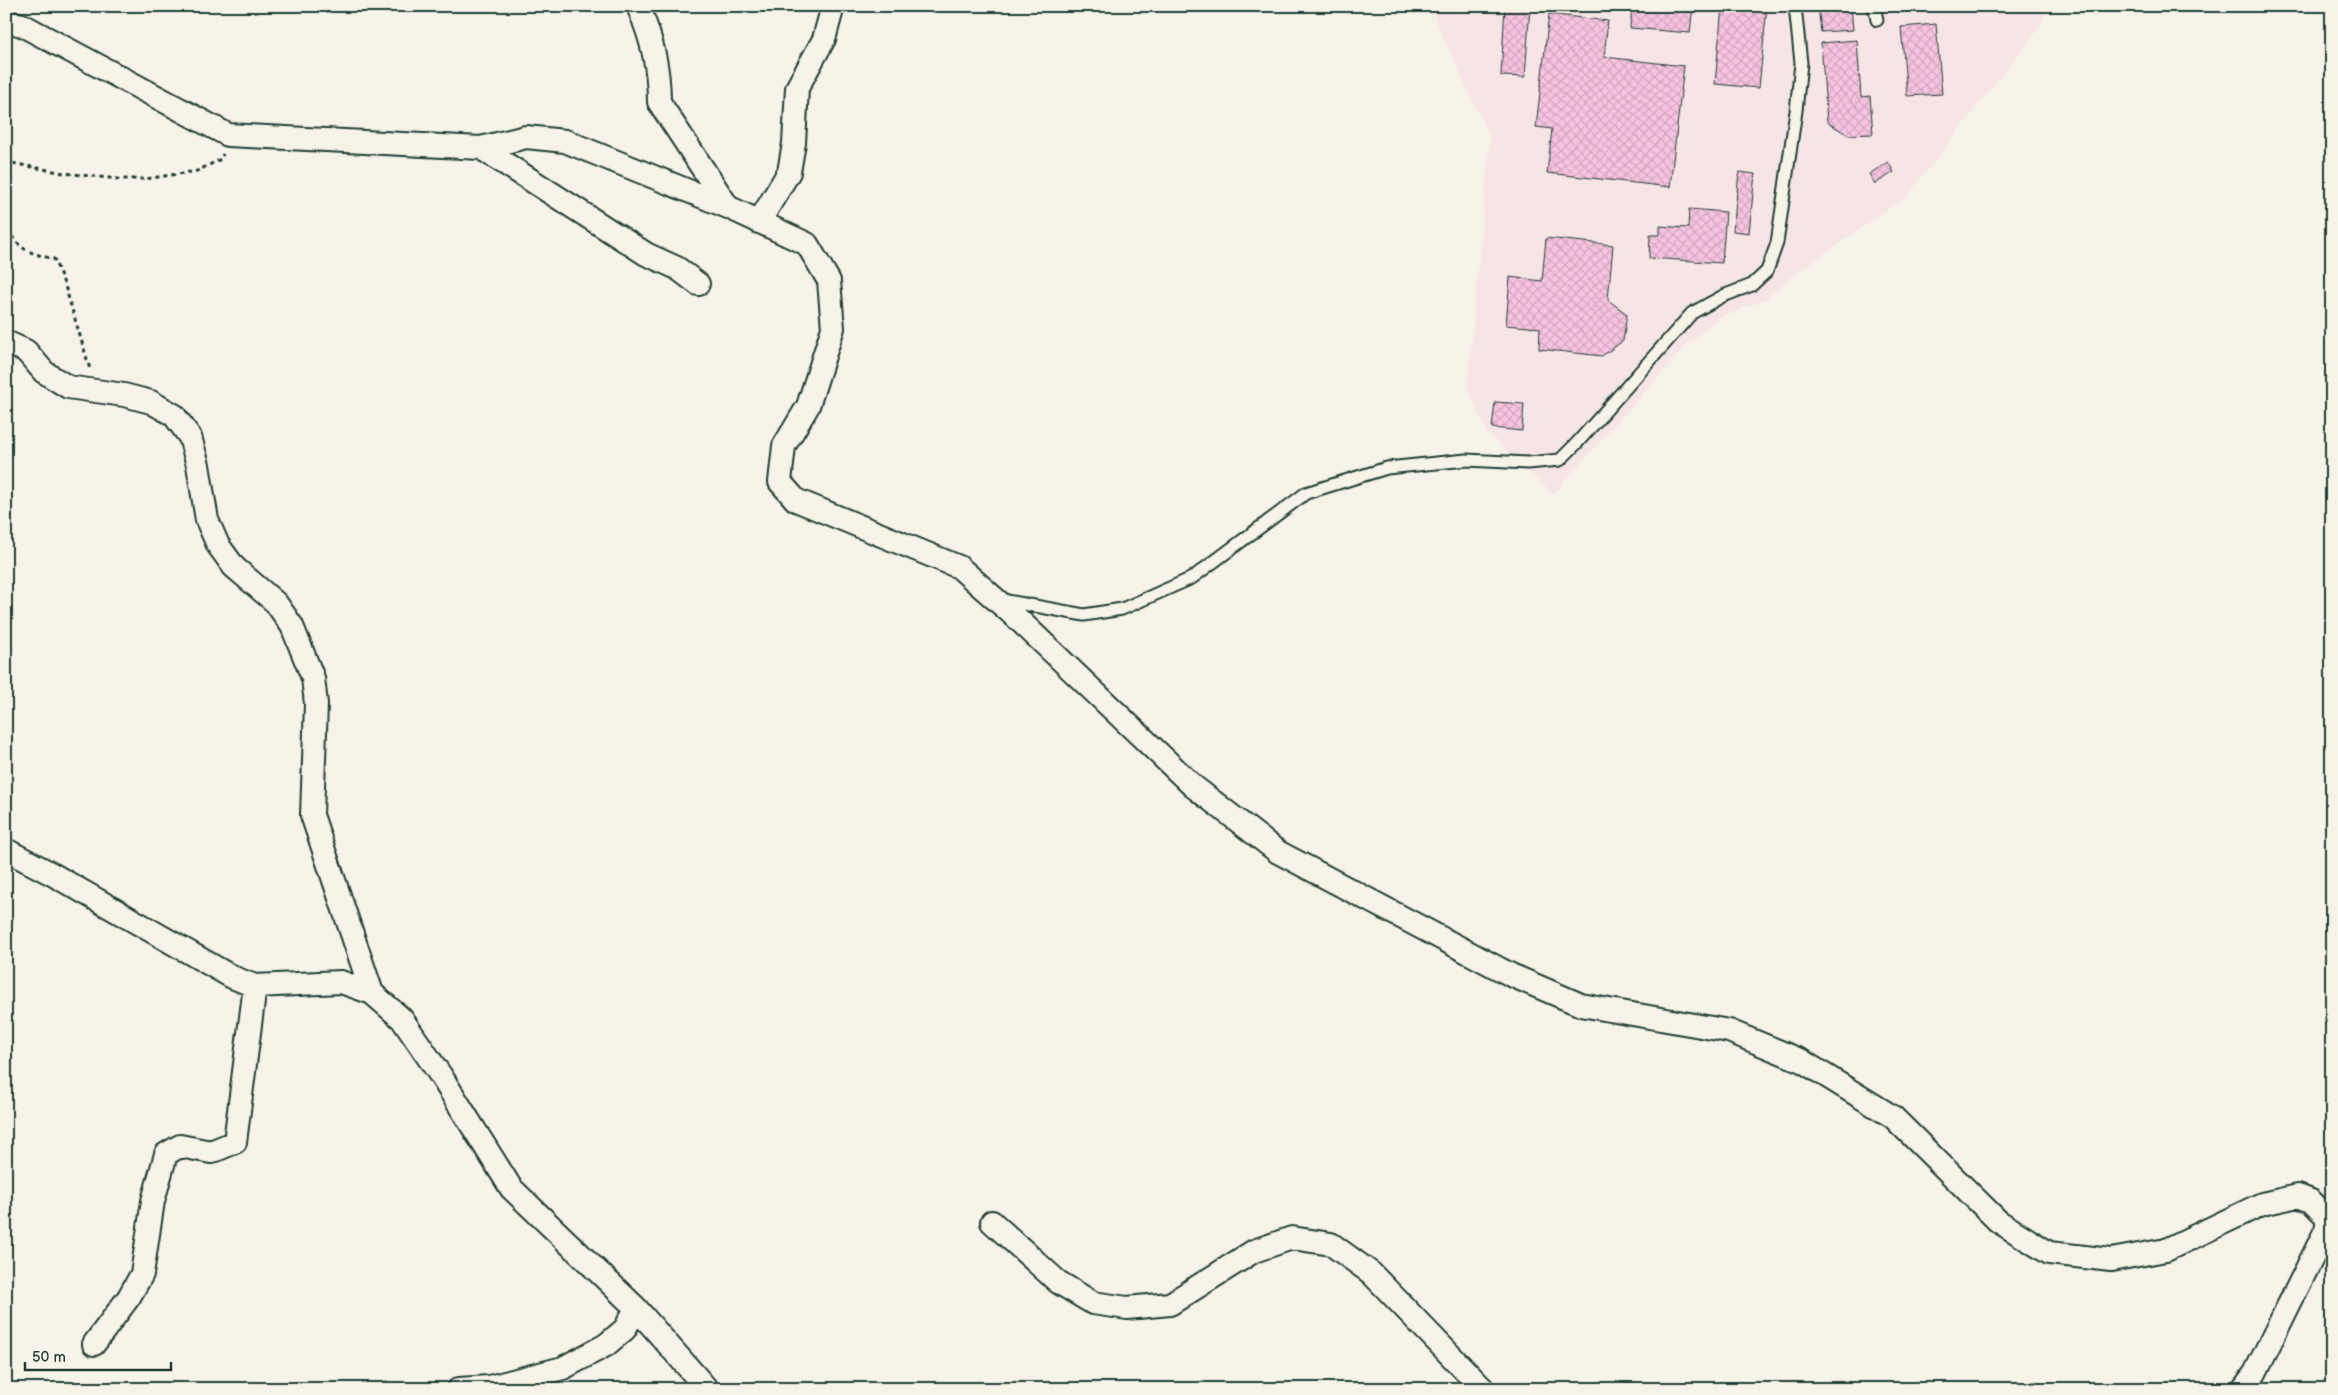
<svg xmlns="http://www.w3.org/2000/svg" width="2338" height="1395" font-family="'Balsamiq Sans',sans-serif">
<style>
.built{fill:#f7e5e6}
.building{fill:url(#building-cross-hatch);stroke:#1f3d34}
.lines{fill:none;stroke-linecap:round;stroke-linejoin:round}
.service-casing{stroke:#1f3d34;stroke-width:15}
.minor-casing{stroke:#1f3d34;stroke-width:26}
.path{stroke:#1f3d34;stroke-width:3;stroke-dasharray:4 4;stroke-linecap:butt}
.service{stroke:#f7f3e8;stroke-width:11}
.minor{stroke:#f7f3e8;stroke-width:22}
</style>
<defs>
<pattern id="building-cross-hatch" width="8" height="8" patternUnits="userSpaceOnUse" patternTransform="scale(1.25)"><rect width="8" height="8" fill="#f7c3e0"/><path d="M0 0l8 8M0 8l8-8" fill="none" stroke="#d3a8c1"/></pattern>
</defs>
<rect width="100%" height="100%" fill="#f7f3e8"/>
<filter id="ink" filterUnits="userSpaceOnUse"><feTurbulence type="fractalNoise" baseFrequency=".02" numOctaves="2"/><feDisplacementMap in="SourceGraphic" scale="10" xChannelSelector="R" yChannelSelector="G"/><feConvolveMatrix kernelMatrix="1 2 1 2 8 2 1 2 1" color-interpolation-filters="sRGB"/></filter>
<g filter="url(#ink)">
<path class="built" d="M1429,6H2050L2038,29L1907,196L1791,277L1766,299L1719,318L1687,345L1553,494L1487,433L1467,387L1490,138Z"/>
<path class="building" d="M1505,6H1530L1525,77L1501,76Z
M1632,6H1693L1690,33L1630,28Z
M1722,6H1767L1759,88L1715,84Z
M1818,6H1851L1853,30L1821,32Z
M1549,14L1608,21L1604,57L1684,66L1670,187L1547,173L1552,129L1536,127Z
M1936,24L1942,94L1907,96L1901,27Z
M1857,40L1861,97L1870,96L1873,134L1848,135L1827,122L1821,43Z
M1888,162L1894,172L1875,184L1869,174Z
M1739,172L1755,174L1749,233L1733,231Z
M1689,209L1726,212L1722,263L1649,258L1650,235H1660V226L1688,228Z
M1546,238L1613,245L1608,300L1627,314L1623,341L1602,356L1539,349L1540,328L1506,325L1510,277L1542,281Z
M1495,402L1524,404L1522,431L1492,428Z"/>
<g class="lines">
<g class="service-casing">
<path id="service" d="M1874,6L1877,20
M1002,600L1084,615L1122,609L1192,578L1306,493L1387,468L1466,460L1528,463L1560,460L1577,443L1692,313L1723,296L1752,285L1767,271L1777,243L1796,111L1801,63L1795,6"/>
</g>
<g class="minor-casing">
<path id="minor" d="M638,6C652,39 659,67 659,102L728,207
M6,21L22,25L228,135L481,148L526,137L565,141L728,207L807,244L829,281L833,328L808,406L784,446L780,482L796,500L959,567L1018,619L1193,786L1278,852L1511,975L1581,1005L1729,1031L1802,1061L1893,1117L1998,1221L2049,1253L2111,1260L2166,1250L2262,1204L2298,1196L2311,1201L2328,1218L2326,1230L2255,1373L2243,1389
M481,148L646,254L677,268L698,284
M759,222L789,172L794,143L797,88L824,39L833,6
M6,342L26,351L44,372L68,387L124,395L151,402L174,415L190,437L198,465L207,520L218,545L234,567L276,603L292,626L313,678L316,704L312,815L372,993
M6,850L52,874L232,977L255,986L341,982L372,993L402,1019L441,1076L511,1188L636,1308L707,1389
M992,1222L1058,1282L1093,1303L1127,1308L1170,1304L1254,1251L1292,1238L1331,1244L1371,1273L1483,1389
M94,1344L129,1297L142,1274L153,1201L166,1154L180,1146L211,1152L235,1142L255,986
M459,1389L489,1387L563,1368L606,1345L625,1329L636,1308"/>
</g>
<path class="path" d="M6,167L12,163L64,173L118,179H145L197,171L221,159L223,154
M6,221C14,249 29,253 54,259L65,286L90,369"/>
<use href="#service" class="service"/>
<use href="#minor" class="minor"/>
</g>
</g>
<rect width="2338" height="1395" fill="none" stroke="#f7f3e8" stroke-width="25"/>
<rect x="12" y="12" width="2313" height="1370" fill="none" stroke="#1f3d34" stroke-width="2" filter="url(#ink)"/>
<path d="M25 1362v8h146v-8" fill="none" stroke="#1f3d34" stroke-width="2.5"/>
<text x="32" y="1362" font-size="15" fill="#1f3d34" stroke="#f7f3e8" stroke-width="4" paint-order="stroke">50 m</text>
</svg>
